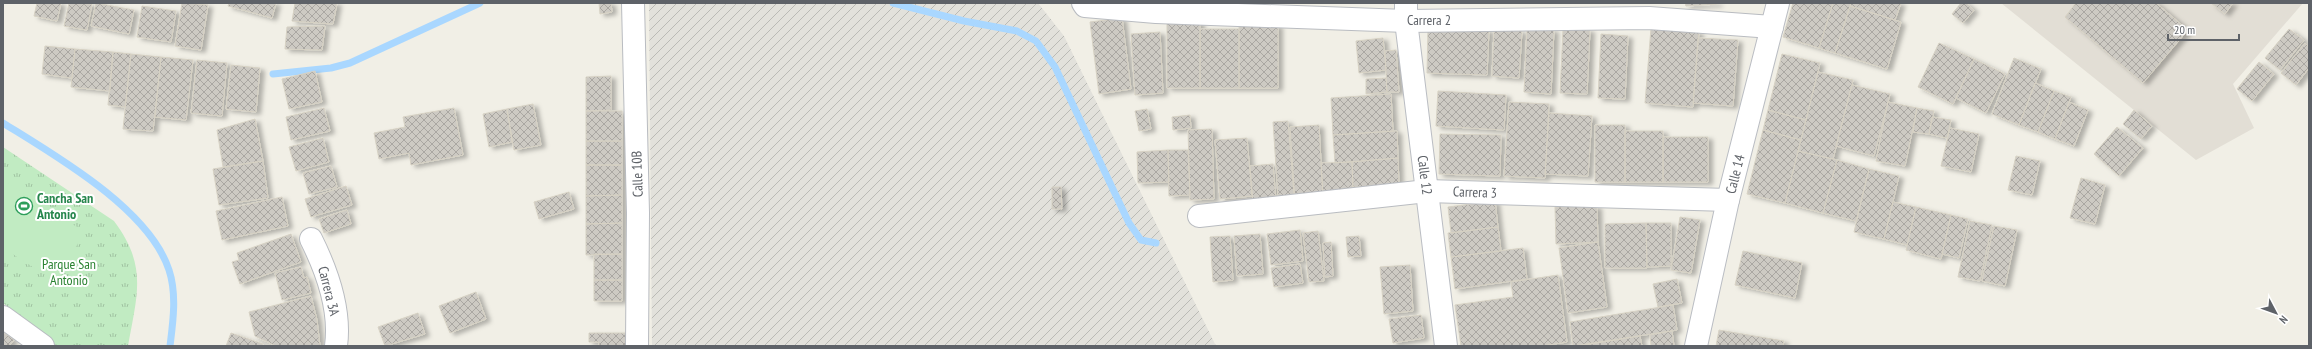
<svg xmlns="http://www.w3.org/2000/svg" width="2312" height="349" font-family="'PT Sans Narrow',sans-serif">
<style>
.industrial{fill:url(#industrial-furrows)}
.education{fill:#e2ded5}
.park{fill:url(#park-tufts)}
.garden{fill:#c1ebc2}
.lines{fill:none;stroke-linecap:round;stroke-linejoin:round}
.stream{stroke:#a9d7ff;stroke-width:7}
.building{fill:url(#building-cross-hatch);stroke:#d7d2c4;filter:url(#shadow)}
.street-casing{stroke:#b9bcc1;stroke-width:24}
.secondary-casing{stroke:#babdc3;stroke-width:24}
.street{stroke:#fff;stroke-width:22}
.secondary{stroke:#fff;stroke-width:22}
.labels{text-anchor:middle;stroke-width:4;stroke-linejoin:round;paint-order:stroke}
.street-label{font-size:14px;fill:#5e6268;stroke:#fff}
.leisure-label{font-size:14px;font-weight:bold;fill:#27864d;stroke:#fff;text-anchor:start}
.park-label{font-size:14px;fill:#2a8231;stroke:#fff}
</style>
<defs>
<pattern id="industrial-furrows" width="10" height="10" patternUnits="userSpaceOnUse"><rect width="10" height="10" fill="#e2e1db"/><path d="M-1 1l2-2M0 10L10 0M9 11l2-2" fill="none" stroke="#babab5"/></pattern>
<pattern id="park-tufts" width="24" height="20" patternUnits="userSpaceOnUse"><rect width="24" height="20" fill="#c1ebc2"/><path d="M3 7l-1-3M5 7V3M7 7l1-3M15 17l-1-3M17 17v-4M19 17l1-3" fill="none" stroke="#a0c2a1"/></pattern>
<pattern id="building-cross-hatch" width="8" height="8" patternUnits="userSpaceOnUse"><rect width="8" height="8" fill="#cdcac3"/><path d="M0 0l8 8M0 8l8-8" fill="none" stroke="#aaa7a2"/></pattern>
<filter id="shadow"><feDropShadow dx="4.5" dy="2.5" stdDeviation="2" flood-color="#0004"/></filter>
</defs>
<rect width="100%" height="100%" fill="#f1efe6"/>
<path class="industrial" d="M649,3H1038L1064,36L1216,346H652Z"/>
<path class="education" d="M2001,3H2303L2233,84L2254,128L2196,160Z"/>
<path class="park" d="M3,147L114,221C148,266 137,295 128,346H57L3,303Z"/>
<path class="garden" d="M3,180L85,232L55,281L3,248Z"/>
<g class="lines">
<path class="stream" d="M893,3L964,21L1017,31L1036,41L1055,67L1129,223L1141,240L1156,243
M273,74L331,68L350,63L480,3
M3,123C56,156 149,209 169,270C177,294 173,322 170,346"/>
</g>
<path class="building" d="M37,3H61L57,21L34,16Z
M69,3L92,4L87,30L64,26Z
M96,3L134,10L129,34L91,26Z
M182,3L208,5L201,50L175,46Z
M229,3H276L272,18L228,6Z
M295,3H337L333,24L292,21Z
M599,3H611L612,12L600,14Z
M1685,3H1718V4L1686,6Z
M1793,3H1833L1819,48L1783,37Z
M1833,3H1851L1835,53L1819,48Z
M1851,3H1901L1895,20L1850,6Z
M1961,3H1966L1974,10L1963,23L1952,14Z
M2076,3H2156L2188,30L2143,83L2065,17Z
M2211,3H2233L2225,14Z
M142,6L176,11L171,42L137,37Z
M1850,6L1901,22L1887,69L1835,53Z
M1122,18L1131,89L1099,94L1090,22Z
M1167,21L1200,22V88H1167Z
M1239,25H1278V88H1239Z
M325,26L322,50L285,49L287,27Z
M1428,28L1489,30L1487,75L1427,73Z
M1651,28L1699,32L1693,107L1645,103Z
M1200,29H1239V88H1200Z
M1527,29L1554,30L1551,94L1524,92Z
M1563,29L1590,30L1587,94L1560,93Z
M2289,29L2304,40L2280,70L2265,58Z
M1494,30L1522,31L1519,78L1492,76Z
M1160,32L1163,93L1135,95L1131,34Z
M1601,34L1628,36L1625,99L1598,98Z
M1383,38L1386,70L1359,73L1356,41Z
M1698,38L1738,40L1733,106L1693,103Z
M1939,43L1974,59L1953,104L1918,87Z
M2305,43L2309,47V68L2296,85L2281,73Z
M45,46L75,49L72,78L42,74Z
M75,49L113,52L110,91L71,87Z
M1396,50L1399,92H1387L1385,51Z
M113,52L131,54L125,107L108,105Z
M131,54L161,57L153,131L123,129Z
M1782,54L1820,63L1806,120L1768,110Z
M161,57L193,60L186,120L155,117Z
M2014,58L2041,69L2019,125L1992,114Z
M1974,59L2005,74L1986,113L1956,98Z
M197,60L227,63L222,116L191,113Z
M2259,62L2274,74L2252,101L2237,89Z
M231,65L260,68L256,112L226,109Z
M315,71L322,102L289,109L282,79Z
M1818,72L1853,80L1833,159L1798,151Z
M611,76V110L586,111V77Z
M1386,78L1387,92L1366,94V79Z
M2035,83L2054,91L2038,132L2019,125Z
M1852,85L1890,94L1874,156L1836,146Z
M1438,91L1506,95L1504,130L1436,126Z
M2054,91L2071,97L2055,139L2038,132Z
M1391,94L1393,131L1333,135L1331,98Z
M1509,102L1549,104L1545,178L1504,176Z
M1888,102L1917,108L1905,166L1876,161Z
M2069,102L2088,110L2074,146L2055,139Z
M533,104L541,145L514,150L507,109Z
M324,108L330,131L291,140L286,117Z
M454,108L463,155L411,165L409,153L379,159L374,133L405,127L403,117Z
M1917,108L1934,111L1929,134L1913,132Z
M507,109L512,142L489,147L483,114Z
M1147,109L1151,129L1139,131L1135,111Z
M1768,110L1806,120L1801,140L1763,130Z
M2134,110L2152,126L2141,139L2123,124Z
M586,111H622V141H586Z
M1549,113L1592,116L1588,176L1545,174Z
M1190,115L1191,128L1173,130L1172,117Z
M1932,117L1951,120L1947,138L1929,134Z
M255,119L263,161L223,167L217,130Z
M1288,121L1294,195L1278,197L1273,122Z
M1319,125L1323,198L1295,200L1290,127Z
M1595,125H1625V182H1595Z
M2117,127L2143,148L2119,176L2094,154Z
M1950,128L1979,134L1971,172L1941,166Z
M1212,129L1214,199L1190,200L1188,130Z
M1763,130L1801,140L1785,203L1747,194Z
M1397,131L1398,158L1335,163L1333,135Z
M1625,131H1663V182H1625Z
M1440,134L1501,135L1500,176L1439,174Z
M1663,137H1708V182H1663Z
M323,138L329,162L296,171L289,147Z
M1247,138L1252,196L1220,199L1215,140Z
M586,141H622V165H586Z
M1168,150L1169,182L1138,183L1137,152Z
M1168,150H1188L1190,195L1169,196Z
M1798,151L1837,160L1823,213L1785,203Z
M2016,156L2040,161L2032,195L2008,190Z
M1398,158L1399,184L1353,187L1352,162Z
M1837,160L1869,169L1856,221L1823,213Z
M263,161L268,198L219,205L213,169Z
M1352,162L1353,192L1323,194L1321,163Z
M1273,164L1276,200L1253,202L1250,166Z
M586,165H622V195L586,196Z
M331,166L337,187L309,194L303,173Z
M1869,169L1899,176L1884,239L1854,232Z
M2081,178L2105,185L2095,224L2070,218Z
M346,186L352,205L311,217L305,199Z
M1052,187H1061L1062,209H1052Z
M569,192L574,209L539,219L534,202Z
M622,195V223L586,224V196Z
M282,197L288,226L222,240L216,211Z
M1495,201L1498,227L1451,233L1448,207Z
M1893,202L1916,207L1907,245L1884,239Z
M1597,206L1598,242L1556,244L1555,207Z
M1916,207L1951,215L1941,259L1906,250Z
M347,210L351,224L324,233L319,219Z
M1951,215L1968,219L1959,258L1942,254Z
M1680,217L1700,220L1691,273L1671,270Z
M1970,221L1992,225L1980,281L1958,277Z
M622,223V254L586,255V224Z
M1646,223H1671V266L1647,267Z
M1646,223L1647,268H1605V224Z
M1994,226L2017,230L2005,286L1982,281Z
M1498,227L1501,251L1451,257L1448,233Z
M1300,230L1303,261L1271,265L1267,234Z
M1318,231L1324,281L1309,282L1303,233Z
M291,234L301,262L240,284L232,262L239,260L237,253Z
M1260,234L1263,274L1237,276L1234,236Z
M1230,236L1233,280L1213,282L1210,237Z
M1359,236L1361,256L1348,257L1346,237Z
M1331,242L1333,276L1325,277L1323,243Z
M1598,242L1607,307L1568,313L1559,248Z
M1523,248L1527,279L1455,289L1451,257Z
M1743,251L1802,263L1795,298L1735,285Z
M594,254H622V280H594Z
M1300,264L1303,283L1274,287L1271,268Z
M1410,265L1413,311L1384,314L1380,267Z
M301,267L304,278L307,277L311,293L282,300L275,273Z
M1558,275L1567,342L1541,346H1461L1455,305L1513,297L1511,282Z
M1677,279L1682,303L1658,307L1653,284Z
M594,280H622V301H594Z
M476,292L486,319L450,333L439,306Z
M311,296L317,320L320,346H276L255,336L249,312Z
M1673,305L1677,330L1573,346L1570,322Z
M418,313L425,334L385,346L378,327Z
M1421,315L1424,338L1393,343L1389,319Z
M1719,330L1784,341L1783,346H1716Z
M1672,331L1674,346H1651L1650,335Z
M3,332L14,340L9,346H3Z
M231,333L263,344L262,346H226Z
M589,333H626L627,346H599V342H589Z
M1640,336L1642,346H1579Z"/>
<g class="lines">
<g class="street-casing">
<path id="street" d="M633,3L638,213L637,346
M1083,3L1085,6L1156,12L1406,21L1649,18L1772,27
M1199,216L1427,191L1728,200
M311,239C327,271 341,310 336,346
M3,317L43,346"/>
</g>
<g class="secondary-casing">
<path id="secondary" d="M1406,3V21L1446,346
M1696,346L1728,200L1778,3"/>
</g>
<use href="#street" class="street"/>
<use href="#secondary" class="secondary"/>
</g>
<defs>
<g id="stadium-ring" transform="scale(0.9)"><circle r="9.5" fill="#fff" stroke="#2e9e5b" stroke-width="1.5"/><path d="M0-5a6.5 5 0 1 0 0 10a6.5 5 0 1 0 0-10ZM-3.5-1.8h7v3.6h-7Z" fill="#2e9e5b"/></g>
</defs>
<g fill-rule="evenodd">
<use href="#stadium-ring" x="24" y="206"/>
</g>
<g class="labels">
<g class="street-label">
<text x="1429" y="25">Carrera 2</text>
<text transform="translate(637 174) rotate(-92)" y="5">Calle 10B</text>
<text transform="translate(1735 174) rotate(-76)" y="5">Calle 14</text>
<text transform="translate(1425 175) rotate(83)" y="5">Calle 12</text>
<text transform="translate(1475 192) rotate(2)" y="5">Carrera 3</text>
<text transform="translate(329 291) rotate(76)" y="5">Carrera 3A</text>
</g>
<g class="leisure-label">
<text x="37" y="203">Cancha San<tspan x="37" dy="16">Antonio</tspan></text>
</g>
<g class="park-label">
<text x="69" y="269">Parque San<tspan x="69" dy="16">Antonio</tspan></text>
</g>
</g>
<rect width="2312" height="349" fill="none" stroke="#5e6268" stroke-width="8"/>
<g transform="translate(2276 313) rotate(131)" stroke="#ffffff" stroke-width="3" paint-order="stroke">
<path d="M0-3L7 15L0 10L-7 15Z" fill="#5e6268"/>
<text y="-6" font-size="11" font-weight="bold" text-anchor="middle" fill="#5e6268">N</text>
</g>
<path d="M2168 34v6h71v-6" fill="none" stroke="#5e6268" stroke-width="2"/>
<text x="2174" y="34" font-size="12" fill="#5e6268" stroke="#ffffff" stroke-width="3" paint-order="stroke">20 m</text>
</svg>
